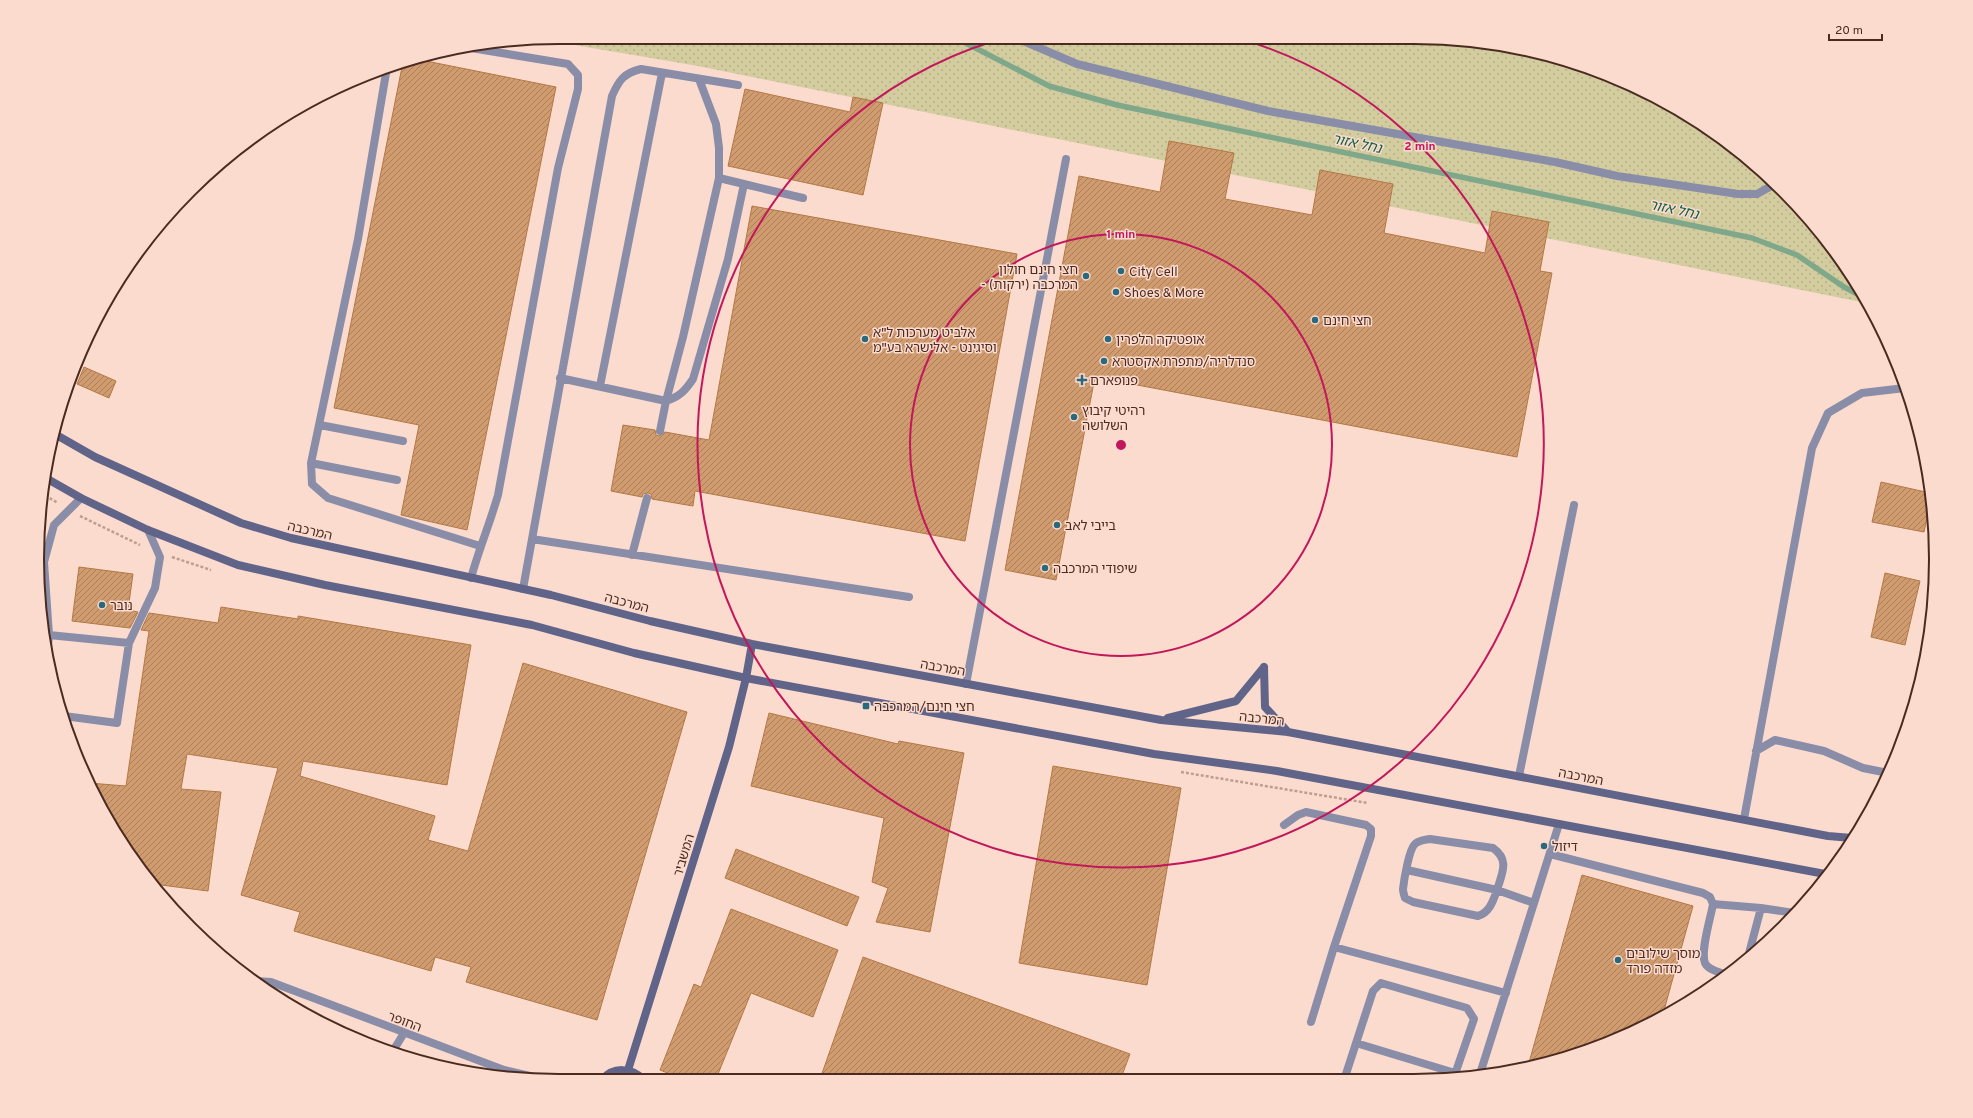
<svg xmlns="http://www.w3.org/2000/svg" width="1973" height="1118" font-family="Overpass,'Noto Sans Hebrew',sans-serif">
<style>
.grass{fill:url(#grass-dots)}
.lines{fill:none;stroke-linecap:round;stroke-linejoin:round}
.stream{stroke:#7fa78a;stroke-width:5.5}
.building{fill:url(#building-hatch);stroke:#b47843}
.path{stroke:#bf9e92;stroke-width:2.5;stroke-dasharray:3 2;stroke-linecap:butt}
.lane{stroke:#8a8da7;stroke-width:8}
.street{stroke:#8a8da7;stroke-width:8}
.secondary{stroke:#616489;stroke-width:8}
.ring{fill:none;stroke:#c2185b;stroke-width:2}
.poi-dot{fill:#28697d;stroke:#fcdbcf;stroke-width:1.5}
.labels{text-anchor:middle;stroke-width:3;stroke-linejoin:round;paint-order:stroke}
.poi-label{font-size:13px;fill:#4b2b20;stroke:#fcdbcf;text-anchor:start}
.street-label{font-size:13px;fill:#4b2b20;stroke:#fcdbcf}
.water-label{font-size:14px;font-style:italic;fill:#0d6342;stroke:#fcdbcf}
.rim{fill:none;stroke:#4b2b20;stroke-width:2}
.centre{fill:#c2185b;stroke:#fcdbcf;stroke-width:2}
.ring-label{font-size:12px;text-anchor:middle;font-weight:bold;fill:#c2185b;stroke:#fcdbcf;stroke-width:3;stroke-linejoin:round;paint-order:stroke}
</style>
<defs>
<pattern id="grass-dots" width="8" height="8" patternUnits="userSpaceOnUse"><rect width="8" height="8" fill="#d2cc9f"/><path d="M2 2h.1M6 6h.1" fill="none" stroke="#b6af89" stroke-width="1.8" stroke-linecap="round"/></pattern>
<pattern id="building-hatch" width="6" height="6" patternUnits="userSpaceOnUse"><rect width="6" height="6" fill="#d09b6e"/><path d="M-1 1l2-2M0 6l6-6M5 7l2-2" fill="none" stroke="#ab7f5a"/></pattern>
</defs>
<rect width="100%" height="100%" fill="#fcdbcf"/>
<path class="grass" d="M1448,38L1549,55L1675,107L1758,167L1828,241L1866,303L698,66L551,41Z"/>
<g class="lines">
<path class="stream" d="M960,40L1049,86L1117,105L1752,238L1797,255L1844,287L1863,297"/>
</g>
<path class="building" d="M416,59L556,87L467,530L401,515L419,425L334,408L403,62Z
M745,89L850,112L853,97L883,103L863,195L728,166Z
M1169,141L1234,153L1225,199L1312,215L1320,170L1393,184L1384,233L1485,253L1492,211L1549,222L1540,271L1552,273L1517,457L1095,377L1056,580L1005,570L1079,176L1160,192Z
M752,206L1017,254L965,541L695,491L693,506L652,499L651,494L648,493L643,494L642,497L611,491L623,425L655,430L656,435L659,436L665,432L709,440Z
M84,367L116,381L109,398L77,384Z
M1881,482L1930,493L1931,499L1924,532L1872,522Z
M79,567L133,574L128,610L138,612L130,628L72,621Z
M1885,573L1920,581L1905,645L1871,637Z
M221,607L298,619V616L471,645L447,785L303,761L300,776L435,816L428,840L468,851L523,663L687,712L597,1020L466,982L471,967L435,957L431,971L294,931L300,912L241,895L278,768L187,754L181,789L221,792L208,891L153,884L107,820L89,783L126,786L149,631L141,630L149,613L218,623Z
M769,713L898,744L899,741L964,753L930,932L876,922L888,888L872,882L884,818L751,786Z
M1053,766L1181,788L1147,985L1019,963Z
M736,849L859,897L847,926L725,878Z
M1582,875L1693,906L1663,1014L1582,1053L1528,1066Z
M731,909L838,950L813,1017L751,993L716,1079H682L660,1070L694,984L701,987Z
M863,957L1130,1054L1121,1078L820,1079Z"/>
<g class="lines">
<path class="path" d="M41,493L58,503
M80,516L140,545
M172,557L211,570
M1181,772L1368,803"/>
<path class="lane" d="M1021,40L1077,64L1268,111L1555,162L1617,176L1738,194H1757L1775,184
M465,47L568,64L578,75V89L558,168L498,495C490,523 479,549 471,578
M387,67L358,239L311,463L312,484L328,498L480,546
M719,178L744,184
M560,378L666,401C679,397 685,391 693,379L728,259L744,184L803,198
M600,386L662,73
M320,425L403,441
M660,431L666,401L683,337L719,178V148L716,124L699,79
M311,463L397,480
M81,498L54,525L44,562L49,635L129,643L155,588L160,557L148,530
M532,539L909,597
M632,555L647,498
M523,589L612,96C619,80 624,73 641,69L738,85
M47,657L49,635
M966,684L1066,159
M64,716L117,723L129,643
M1756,751L1775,740L1824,751L1863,768L1888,773
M1519,776L1574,505
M1744,819L1812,448L1828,413L1862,393L1905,388
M1284,825L1298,815L1306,812L1366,825L1371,829V836L1334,947
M1550,854L1703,893L1710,897L1713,904C1711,917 1700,951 1705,963C1708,970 1720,972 1726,975
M1407,870L1497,890C1502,873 1510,860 1493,848L1430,839C1425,840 1419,840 1415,844C1409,849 1404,880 1403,889C1403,892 1404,895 1405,898L1413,902L1478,916C1490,912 1493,901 1497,890L1534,903
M1713,904L1761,908L1794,913
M1748,957L1761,908
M1311,1022L1334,947L1506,993
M1356,1043L1455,1073
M1345,1077L1373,991L1381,983L1467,1008L1474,1019L1454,1077
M1479,1077L1559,824"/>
<path class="street" d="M256,981L271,982L504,1070L547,1080
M393,1051L404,1033"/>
<path class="secondary" d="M53,433L95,457L241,523L291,538L551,595L650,621L752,644L1161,720L1288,732L1828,836L1852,838
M44,477L81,498L148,530L238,565L325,585L532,625L634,653L746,678L1154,754L1277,771L1825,874
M1264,667L1265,707L1288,732
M1168,718L1236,701L1264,667
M628,1070L729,747L746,678L752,644
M602,1080C613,1066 632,1068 643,1079"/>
</g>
<g class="ring">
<circle cx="1121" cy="445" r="211"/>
<path d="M1241 39A423 423 0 1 1 997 40"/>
</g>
<g class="poi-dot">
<circle cx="1121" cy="271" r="4"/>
<circle cx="1086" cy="276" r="4"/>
<circle cx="1116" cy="292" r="4"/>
<circle cx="1315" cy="320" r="4"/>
<circle cx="865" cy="339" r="4"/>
<circle cx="1108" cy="339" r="4"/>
<circle cx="1104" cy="361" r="4"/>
<path d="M1080 374h4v4h4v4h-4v4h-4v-4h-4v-4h4z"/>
<circle cx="1074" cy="417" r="4"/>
<circle cx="1057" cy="525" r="4"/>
<circle cx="1045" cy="568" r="4"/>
<circle cx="102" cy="605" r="4"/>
<rect x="862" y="702" width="8" height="8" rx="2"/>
<circle cx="1544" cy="846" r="4"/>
<circle cx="1618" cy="960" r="4"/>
</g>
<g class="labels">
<g class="poi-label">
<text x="1078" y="274" text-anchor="end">חצי חינם חולון<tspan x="1078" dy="15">- המרכבה (ירקות)</tspan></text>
<text x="1129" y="276">City Cell</text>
<text x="1124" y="297">Shoes &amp; More</text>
<text x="1323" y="325">חצי חינם</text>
<text x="873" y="337">אלביט מערכות ל"א<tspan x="873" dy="15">וסיגינט - אלישרא בע"מ</tspan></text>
<text x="1116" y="344">אופטיקה הלפרין</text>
<text x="1112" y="366">סנדלריה/מתפרת אקסטרא</text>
<text x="1090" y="385">פנופארם</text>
<text x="1082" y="415">רהיטי קיבוץ<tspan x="1082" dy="15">השלושה</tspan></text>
<text x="1065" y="530">בייבי לאב</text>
<text x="1053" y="573">שיפודי המרכבה</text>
<text x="110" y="610">נובר</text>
<text x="874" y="711">חצי חינם/המרכבה</text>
<text x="1552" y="851">דיזול</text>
<text x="1626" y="958">מוסך שילובים<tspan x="1626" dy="15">מזדה פורד</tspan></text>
</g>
<g class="street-label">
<text transform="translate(310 530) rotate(13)" y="5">המרכבה</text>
<text transform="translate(627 602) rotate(15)" y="5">המרכבה</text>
<text transform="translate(943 667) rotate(10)" y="5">המרכבה</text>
<text transform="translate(1262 718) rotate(6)" y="5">המרכבה</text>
<text transform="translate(1581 776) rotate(11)" y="5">המרכבה</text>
<text transform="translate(683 855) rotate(-73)" y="5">המשביר</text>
<text transform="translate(405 1021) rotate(21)" y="5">החופר</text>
</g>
<g class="water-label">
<text transform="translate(1357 143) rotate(12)" y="5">נחל אזור</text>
<text transform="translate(1674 209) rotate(12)" y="5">נחל אזור</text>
</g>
</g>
<path d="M0 0H1973V1118H0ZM559 44H1414A515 515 0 0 1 1929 559V559A515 515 0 0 1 1414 1074H559A515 515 0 0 1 44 559V559A515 515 0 0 1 559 44Z" fill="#fcdbcf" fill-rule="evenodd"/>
<path class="rim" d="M559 44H1414A515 515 0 0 1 1929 559V559A515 515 0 0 1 1414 1074H559A515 515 0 0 1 44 559V559A515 515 0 0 1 559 44Z"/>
<circle cx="1121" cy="445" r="6" class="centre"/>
<g class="ring-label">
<text x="1420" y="150">2 min</text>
<text x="1121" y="238">1 min</text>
</g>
<path d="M1829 34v6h53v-6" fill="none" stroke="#4b2b20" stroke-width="2"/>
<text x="1835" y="34" font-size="12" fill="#4b2b20" stroke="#fcdbcf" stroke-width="3" paint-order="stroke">20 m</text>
</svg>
